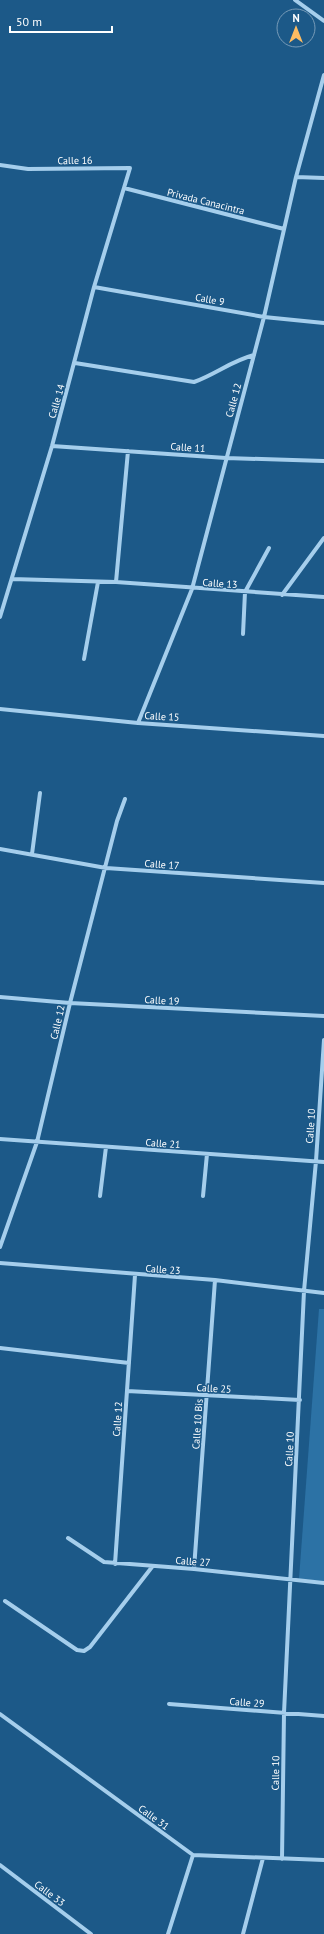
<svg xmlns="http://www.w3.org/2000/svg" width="324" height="1934" font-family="'PT Sans',sans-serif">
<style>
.grass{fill:#2c72a5}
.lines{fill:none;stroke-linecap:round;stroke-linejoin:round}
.street{stroke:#a5ceec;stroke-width:4}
.labels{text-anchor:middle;stroke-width:3;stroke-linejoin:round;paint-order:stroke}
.street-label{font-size:10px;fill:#fff;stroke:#1c5988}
</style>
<rect width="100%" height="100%" fill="#1c5988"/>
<path class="grass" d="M319,1309H324V1581L299,1579Z"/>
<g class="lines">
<path class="street" d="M295,0L324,21
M0,165L28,169L130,168L94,287L52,446L0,617
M296,177L324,178
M124,188L284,229
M94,287L264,317L324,323
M75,363L194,382C216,374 231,361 254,355
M52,446L226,458L324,461
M12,579L116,582L324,597
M116,582L128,451
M282,595L324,538
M243,634L245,592L269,548
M84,659L98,582
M0,709L138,723L324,736
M138,723L192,589L264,317L296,177L324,75
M0,849L106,868L324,883
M32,854L40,793
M0,997L70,1003L324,1016
M0,1139L324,1162
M100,1196L106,1147
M203,1196L207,1154
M0,1247L37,1142L70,1003L117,821L125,799
M0,1263L215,1280L324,1293
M0,1348L129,1363
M127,1391L300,1400
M68,1538L104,1562L194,1569L324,1583
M115,1564L135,1275
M194,1569L215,1280
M5,1601L77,1650L84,1651L90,1647L152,1567
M169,1704L324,1716
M0,1714L193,1855L324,1860
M282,1859L284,1713L304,1291L316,1161L324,1040
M0,1865L91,1934
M168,1934L193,1855
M243,1934L263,1858"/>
</g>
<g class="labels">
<g class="street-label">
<text transform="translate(75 160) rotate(-1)" y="4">Calle 16</text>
<text transform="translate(206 201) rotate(14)" y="4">Privada Canacintra</text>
<text transform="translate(210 299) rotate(10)" y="4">Calle 9</text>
<text transform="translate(233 400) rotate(-75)" y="4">Calle 12</text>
<text transform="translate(56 401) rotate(-74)" y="4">Calle 14</text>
<text transform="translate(188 447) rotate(4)" y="4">Calle 11</text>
<text transform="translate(220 583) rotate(4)" y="4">Calle 13</text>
<text transform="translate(162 716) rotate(3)" y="4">Calle 15</text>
<text transform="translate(162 864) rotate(4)" y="4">Calle 17</text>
<text transform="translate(162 1000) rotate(3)" y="4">Calle 19</text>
<text transform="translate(57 1022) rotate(-77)" y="4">Calle 12</text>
<text transform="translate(310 1126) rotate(-86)" y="4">Calle 10</text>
<text transform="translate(163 1143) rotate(4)" y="4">Calle 21</text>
<text transform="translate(163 1269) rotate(4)" y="4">Calle 23</text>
<text transform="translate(214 1388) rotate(3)" y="4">Calle 25</text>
<text transform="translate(117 1419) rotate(-86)" y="4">Calle 12</text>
<text transform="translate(197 1424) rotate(-86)" y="4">Calle 10 Bis</text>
<text transform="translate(289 1449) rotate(-87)" y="4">Calle 10</text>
<text transform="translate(193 1561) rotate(4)" y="4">Calle 27</text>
<text transform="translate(247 1702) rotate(4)" y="4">Calle 29</text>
<text transform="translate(275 1773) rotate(-89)" y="4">Calle 10</text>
<text transform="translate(154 1817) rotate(36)" y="4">Calle 31</text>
<text transform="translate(50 1893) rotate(37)" y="4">Calle 33</text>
</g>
</g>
<g transform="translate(296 28)"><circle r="19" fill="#1c5988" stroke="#779bb8"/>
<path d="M0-3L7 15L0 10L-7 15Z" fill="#fdbc62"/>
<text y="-6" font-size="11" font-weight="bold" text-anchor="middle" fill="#ffffff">N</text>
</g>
<path d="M10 26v6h102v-6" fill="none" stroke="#ffffff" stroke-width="2"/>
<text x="16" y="26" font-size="12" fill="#ffffff" stroke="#1c5988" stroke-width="3" paint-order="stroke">50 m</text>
</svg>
